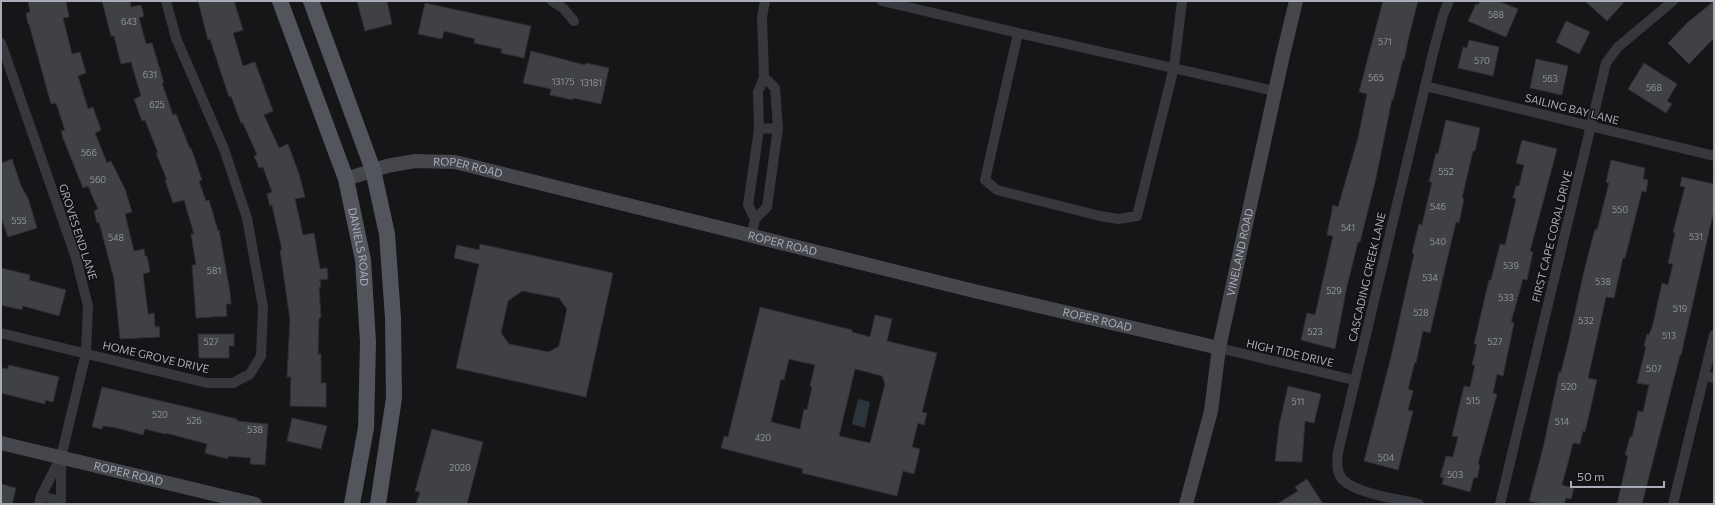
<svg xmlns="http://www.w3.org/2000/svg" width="1715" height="505" font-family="Commissioner,sans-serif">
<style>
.water{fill:#2c353c}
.building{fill:#404145;stroke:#303034;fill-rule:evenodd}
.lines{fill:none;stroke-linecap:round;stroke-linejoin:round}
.street{stroke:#37383d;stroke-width:10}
.secondary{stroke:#45474d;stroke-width:14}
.primary{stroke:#53555c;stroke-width:16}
.labels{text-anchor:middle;stroke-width:3;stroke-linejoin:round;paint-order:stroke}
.number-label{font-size:9px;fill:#8e929b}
.street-label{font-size:11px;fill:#a8adb8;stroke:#111113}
</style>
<rect width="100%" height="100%" fill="#161618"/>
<path class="water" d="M858,399L870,402L865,428L852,424Z"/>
<path class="building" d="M28,1H66L69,17L63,18L72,54L80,52L86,73L78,76L88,109L93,107L101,130L95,133L107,163L111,161L125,189L132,212L125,214L134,251L144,249L145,256H147L150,272L143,274L148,314L154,313L155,327L159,326L160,337L120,339L114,279L99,222L97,223L94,211L98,209L88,186L83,188L63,138L61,131L65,130L56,103L51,104L29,24H28L26,13L30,12Z
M102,1H130L131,7L141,5L144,16L139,18L146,44L152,43L164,83H162L173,115L176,114L190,149L191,148L202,180L199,181L206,201L209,200L218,231L219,230L230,292L231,304H226L227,316L196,318L192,265H196L191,234H194L184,200L173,203L165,180H167L156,153H158L145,120L142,121L134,99L141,96L131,62L121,64L114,36H111Z
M198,1H234L243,30L233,33L243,66L255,62L273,111L264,115L279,148L288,144L299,174L305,197L295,199L303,235L314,233L320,269L327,268L328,279L320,280L321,287H319L321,318H319L318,354H321V383H326V407L290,406L291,377H287L290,320L280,250H282L272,205L270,206L267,194L272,192L263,167L259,168L254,156L257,155L243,123H241L231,96L229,97L210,39L208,40Z
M357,1H387L392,24L365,31Z
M1383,1H1418L1409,36L1404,60L1403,59L1393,100L1392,99L1376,178L1360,242H1358L1347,286L1335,349L1301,340L1307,313L1315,315L1333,236L1327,235L1333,205L1338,207L1358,138L1367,94L1359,92Z
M1480,1H1498L1518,9L1506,37L1468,21L1476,4L1478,5Z
M1585,1H1625L1607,21Z
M1714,1V38L1689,64L1668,43L1687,23Z
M425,3L531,26L524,58L501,53L502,49L474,43L475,39L444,31L442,39L418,34Z
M1566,21L1590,32L1579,54L1556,42Z
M1469,40L1499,47L1493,76L1458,68L1463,47L1467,48Z
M531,51L585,65L586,63L609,68L601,104L573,98V100L550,95L551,89L523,83Z
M1536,59L1568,66L1562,95L1530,88Z
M1644,63L1677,84L1667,101L1672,104L1666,113L1628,89Z
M1446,120L1480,128L1475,151H1473L1462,198L1464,199L1459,223L1456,222L1430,333L1423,331L1416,363L1415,362L1408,389L1413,391L1408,410L1413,411L1398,470L1364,461L1391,357L1414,254L1412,253L1419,224L1422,225L1432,182H1429L1436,153L1438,154Z
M1522,140L1557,149L1530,251L1533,252L1527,280L1523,279L1511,322L1514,323L1503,376L1497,374L1493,393L1497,394L1478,464L1480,465L1477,478L1474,477L1470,492L1442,484L1444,478L1440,477L1446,456L1453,457L1458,437L1452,436L1464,386L1470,387L1475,365H1472L1477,344H1474L1489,280H1491L1500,244L1505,245L1516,199L1513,198L1516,186H1519L1524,165L1516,163Z
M12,159L21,186L28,198L37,228L8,237L1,218V163Z
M1611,160L1645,168L1643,179L1648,180L1646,192L1642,191L1625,258H1623L1614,298L1606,297L1588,378L1597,380L1585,432L1583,431L1580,444L1573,443L1562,485L1574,488L1571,499L1566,498L1564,504H1543L1529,501L1544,444L1559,372H1561L1569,339L1585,267L1595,229L1597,230L1609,183L1606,182Z
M1682,177L1714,184V210L1681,355H1680L1642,504H1617L1628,456L1625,455L1630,437H1632L1638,411L1643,412L1649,385L1637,383L1646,347L1644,346L1647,334L1649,335L1653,324L1662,283L1668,285L1673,264L1668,263L1675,233L1673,232L1685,187L1680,186Z
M480,244L613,273L586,397L456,368L479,264L454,258L457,245L479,250ZM522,291L559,298L567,309L559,346L549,352L509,344L501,333L508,301Z
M1,268L30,275L29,280L66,290L59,316L23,306L22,310L1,305Z
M760,307L852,330V332L870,337L875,315L892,319L887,341L937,353L922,412L927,413L924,425L918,423L912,447L920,449L914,474L903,471L897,496L802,473L803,469L721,448L724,436L728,437ZM789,359L815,365L810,386L812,387L807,410L804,409L800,429L771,422L781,379L784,380ZM855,369L882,376L885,384L870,443L839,436Z
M198,334H234V346H229V358H199Z
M9,365L59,377L53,402L45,400V404L1,393V368L7,369Z
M1288,386L1321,394L1314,423L1305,421L1302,462L1275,461L1279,426Z
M102,387L237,419V421L268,424L265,465L250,464L251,458L228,456V459L205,453L207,444L166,433L165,434L145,429L143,435L117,428L103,426L102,429L92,427Z
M292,418L327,426L321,449L287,441Z
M432,429L483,442L467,504H416L420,492L415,491Z
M1307,479L1323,504H1277L1298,491L1295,487Z
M1,484L16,488L12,504H1Z"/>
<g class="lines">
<path class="street" d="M552,1L563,8L574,21
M882,1L1018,33L1275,91
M1018,33L985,180L997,190L1100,216L1118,219L1137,216L1174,67L1182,1
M1,43L76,258L88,306L86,353L61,457L41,496L39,504
M1425,86L1714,156
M759,129L778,128
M755,219L748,205L759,129L758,92L764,77L762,17L765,1
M752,234L755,219L767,207L778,128L775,88L764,77
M1,333L207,383H233L250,374L261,356L263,307L247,218L224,149L176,38L166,1
M1219,348L1354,380
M1704,376L1714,378
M41,496L61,501
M61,504V459
M1419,504C1399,499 1356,494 1342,479C1336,471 1337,461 1338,452L1433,53L1443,15L1449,1
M1500,504L1606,63L1618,47L1673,1
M1673,504L1714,335"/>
<g class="secondary">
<path id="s1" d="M346,179L387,166L415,161L455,162L974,291L1219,348"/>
<path id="s2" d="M1,443L255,504"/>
<path id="s3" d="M1186,504L1211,411L1219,348L1283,55L1296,1"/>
</g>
<g class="primary">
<path id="s4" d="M280,1L346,179L363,260L368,342L366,428L352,504"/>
<path d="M311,1L373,170L387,234L393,318L394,398L378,504"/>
</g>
</g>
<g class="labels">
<g class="number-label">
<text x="1496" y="18">588</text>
<text x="129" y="25">643</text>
<text x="1385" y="45">571</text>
<text x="1482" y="64">570</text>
<text x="150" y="78">631</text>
<text x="1376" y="81">565</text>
<text x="1550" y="82">563</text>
<text x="563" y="85">13175</text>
<text x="591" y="86">13181</text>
<text x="1654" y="91">568</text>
<text x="157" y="108">625</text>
<text x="89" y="156">566</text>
<text x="1446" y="175">552</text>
<text x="98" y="183">560</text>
<text x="1438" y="210">546</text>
<text x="1620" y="213">550</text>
<text x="19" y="224">555</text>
<text x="1348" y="231">541</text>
<text x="1696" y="240">531</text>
<text x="116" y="241">548</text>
<text x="1438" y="245">540</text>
<text x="1511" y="269">539</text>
<text x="214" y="274">581</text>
<text x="1430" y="281">534</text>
<text x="1603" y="285">538</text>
<text x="1334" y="294">529</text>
<text x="1506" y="301">533</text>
<text x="1680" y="312">519</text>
<text x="1421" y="316">528</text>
<text x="1586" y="324">532</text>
<text x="1315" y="335">523</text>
<text x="1669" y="339">513</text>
<text x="211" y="345">527</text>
<text x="1495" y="345">527</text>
<text x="1654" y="372">507</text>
<text x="1569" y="390">520</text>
<text x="1473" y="404">515</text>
<text x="1298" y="405">511</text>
<text x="160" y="418">520</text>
<text x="194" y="424">526</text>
<text x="1562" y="425">514</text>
<text x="255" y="433">538</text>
<text x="763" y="441">420</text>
<text x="1386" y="461">504</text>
<text x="460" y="471">2020</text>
<text x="1455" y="478">503</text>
</g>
<g class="street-label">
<text transform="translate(1572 109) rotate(14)" y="4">SAILING BAY LANE</text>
<text dy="4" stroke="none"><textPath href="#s1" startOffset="125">ROPER ROAD</textPath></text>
<text transform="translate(78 232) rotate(72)" y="4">GROVES END LANE</text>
<text transform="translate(1552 236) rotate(-76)" y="4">FIRST CAPE CORAL DRIVE</text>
<text dy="4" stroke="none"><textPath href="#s1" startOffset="449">ROPER ROAD</textPath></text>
<text dy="4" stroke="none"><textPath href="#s4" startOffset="259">DANIELS ROAD</textPath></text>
<text dy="4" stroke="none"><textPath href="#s3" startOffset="258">VINELAND ROAD</textPath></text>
<text transform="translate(1367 277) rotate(-77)" y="4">CASCADING CREEK LANE</text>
<text dy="4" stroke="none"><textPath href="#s1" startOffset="773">ROPER ROAD</textPath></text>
<text transform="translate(1290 353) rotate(13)" y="4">HIGH TIDE DRIVE</text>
<text transform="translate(156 357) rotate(13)" y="4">HOME GROVE DRIVE</text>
<text dy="4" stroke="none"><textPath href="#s2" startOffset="131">ROPER ROAD</textPath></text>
</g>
</g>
<rect width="1715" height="505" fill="none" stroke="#a8adb8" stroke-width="4"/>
<path d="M1571 481v6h93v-6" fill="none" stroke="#a8adb8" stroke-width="2"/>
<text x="1577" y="481" font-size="12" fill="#a8adb8" stroke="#111113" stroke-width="3" paint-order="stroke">50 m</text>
</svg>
